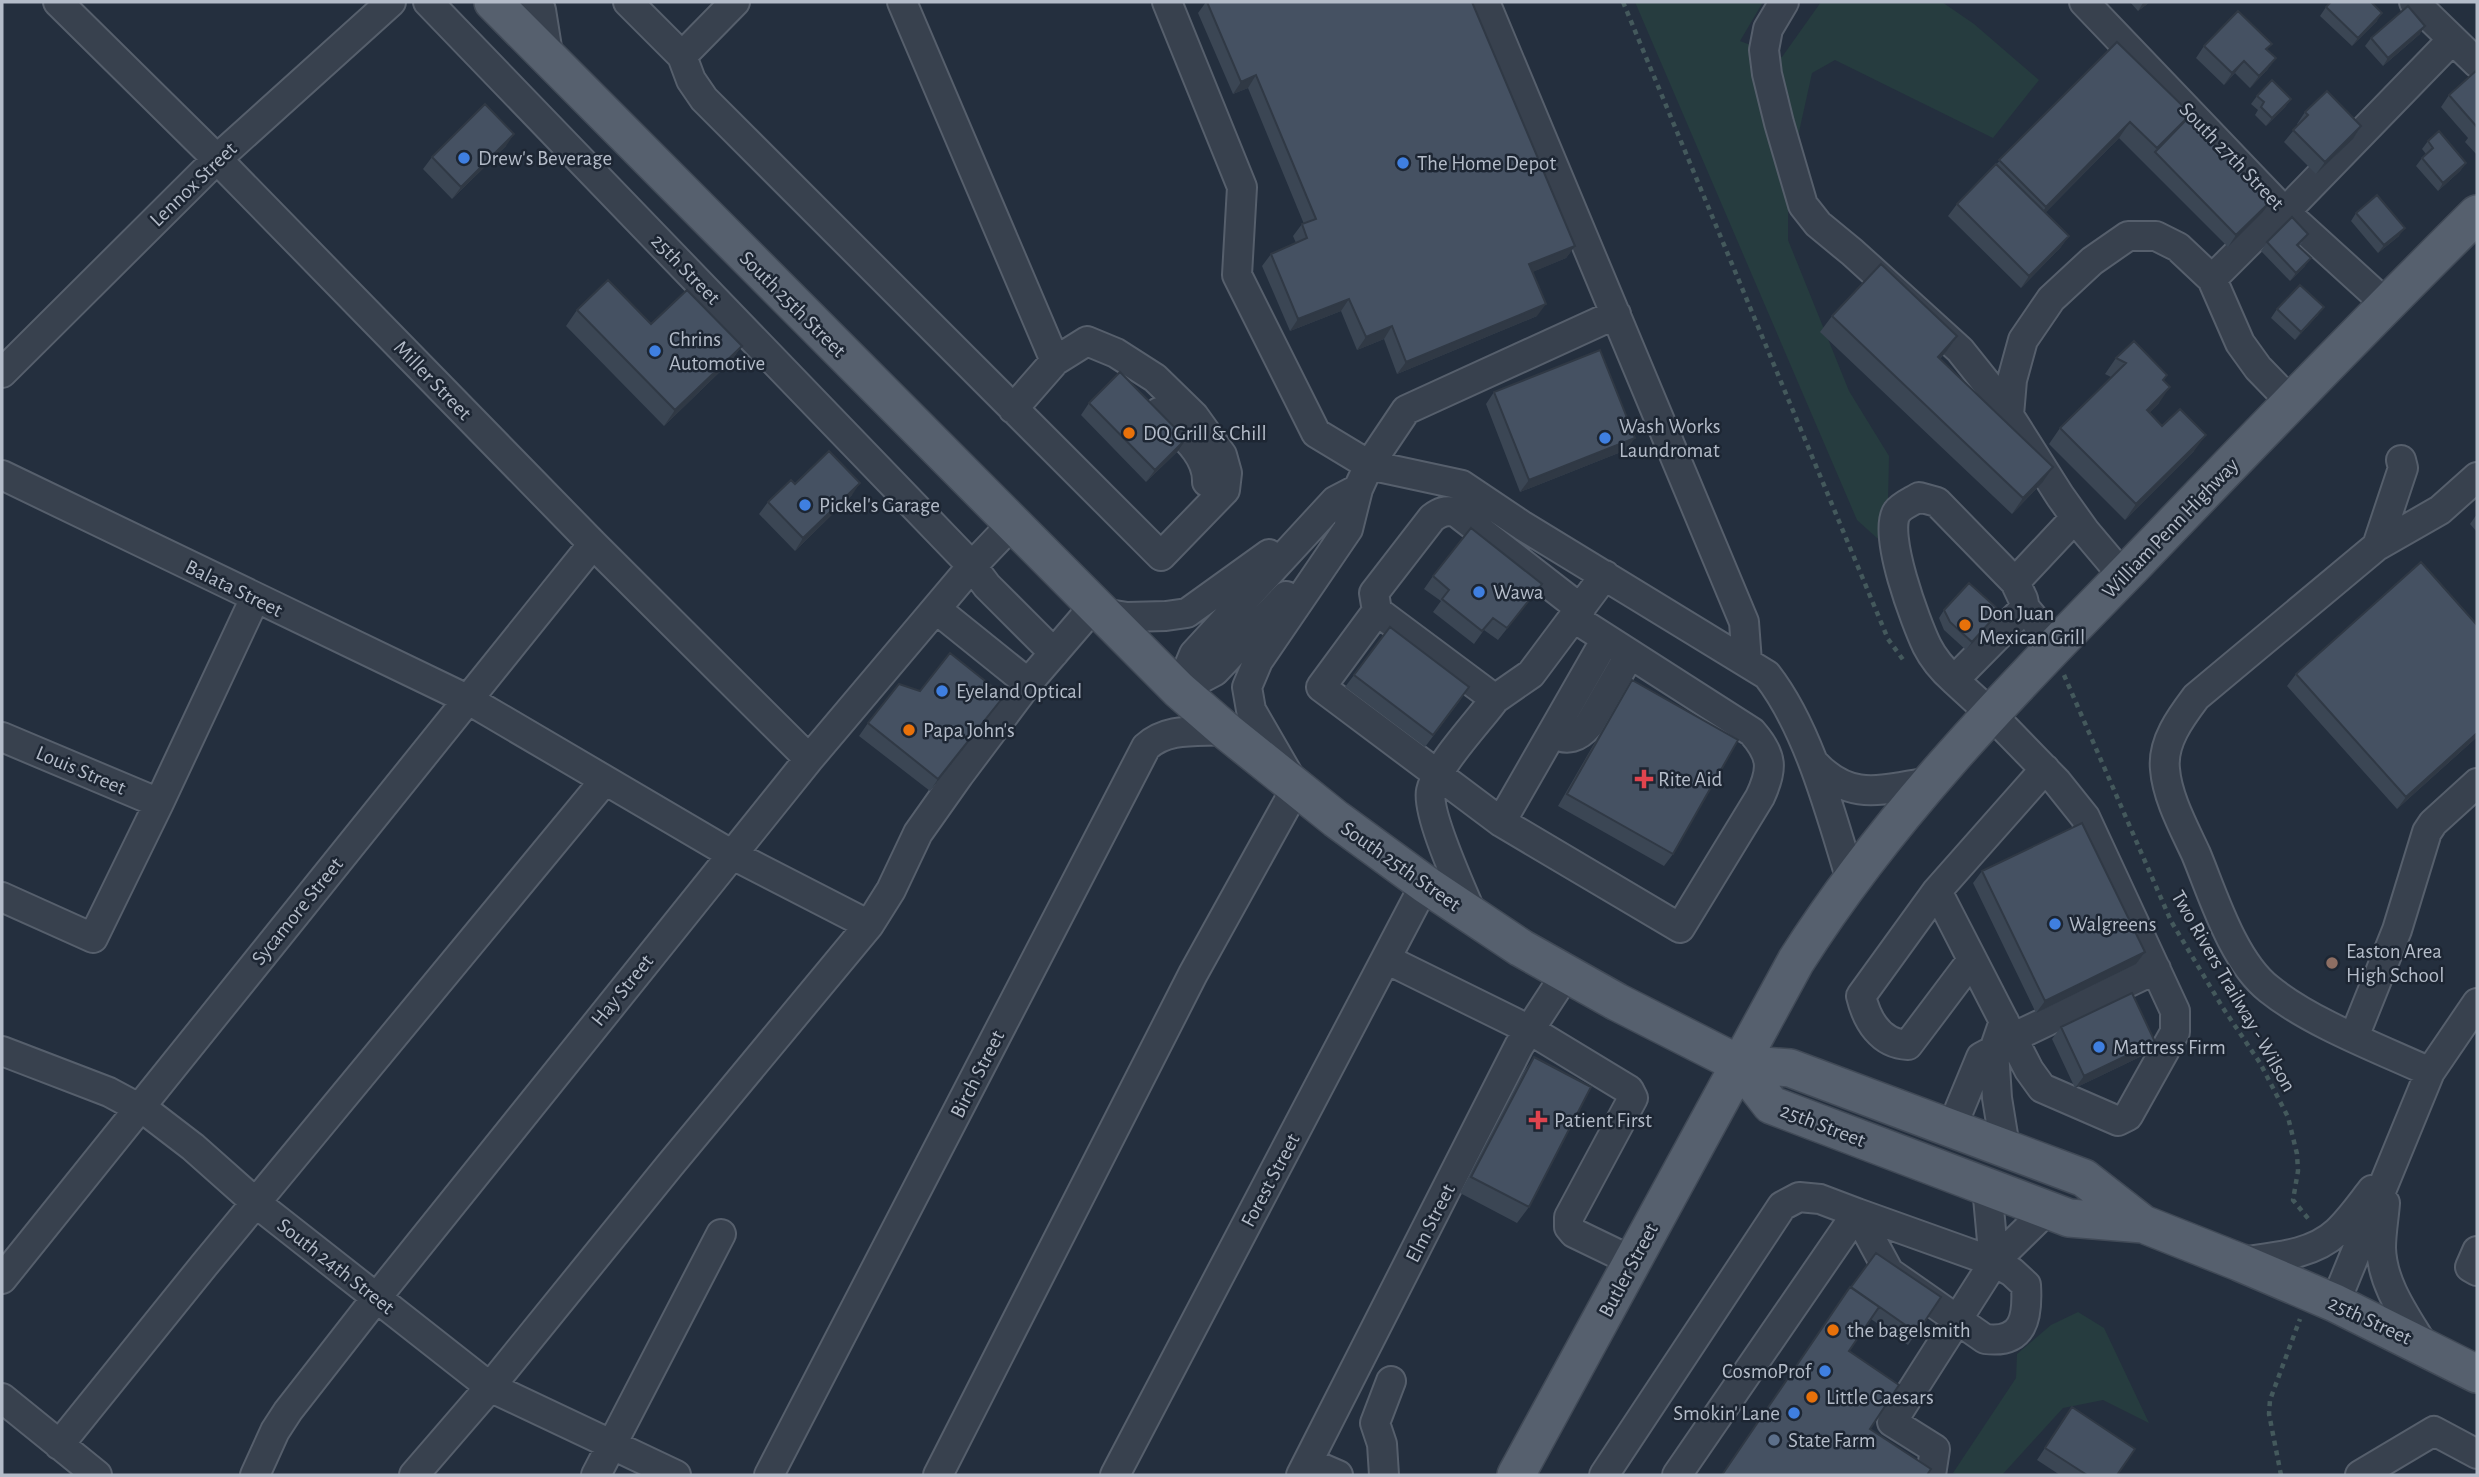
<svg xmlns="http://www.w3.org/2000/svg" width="2479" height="1477" font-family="'Alegreya Sans',sans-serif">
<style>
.green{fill:#263c3f}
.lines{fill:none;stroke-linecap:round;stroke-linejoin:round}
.minor-casing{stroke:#565f6c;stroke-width:32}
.major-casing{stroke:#414a57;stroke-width:40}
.path{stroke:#44595c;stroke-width:4.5;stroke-dasharray:5 5;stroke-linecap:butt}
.minor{stroke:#38414e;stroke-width:28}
.major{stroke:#56606e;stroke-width:37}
.wall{fill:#3b4654}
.shaded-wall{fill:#303945}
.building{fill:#455162;stroke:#303945;stroke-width:2}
.shop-dot{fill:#3f7fe0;stroke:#1d2633;stroke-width:2.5}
.food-dot{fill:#e8710a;stroke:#1d2633;stroke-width:2.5}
.health-dot{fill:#e0444e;stroke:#1d2633;stroke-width:2.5}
.education-dot{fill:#8d6e63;stroke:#1d2633;stroke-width:2.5}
.service-dot{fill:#5c6f8a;stroke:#1d2633;stroke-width:2.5}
.labels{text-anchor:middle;stroke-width:5;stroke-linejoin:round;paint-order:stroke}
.street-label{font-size:21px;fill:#b4bcc9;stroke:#1d2633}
.poi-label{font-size:21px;fill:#b4bcc9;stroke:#1d2633;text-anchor:start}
</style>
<rect width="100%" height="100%" fill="#242f3e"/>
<path class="green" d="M1635,2H1763L1740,41L1782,57L1821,2H1942L1974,24L2039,80L1993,138L1835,60L1812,73L1788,182V240L1849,391L1889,456L1887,547L1857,520Z
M2078,1312L2104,1328L2149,1423L2103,1400L2063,1408L2002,1475H1959L1953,1473L2016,1378L2017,1354L2051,1325Z"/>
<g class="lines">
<g class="minor-casing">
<path id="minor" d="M58,2L217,159L593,544L809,759
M428,2L972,566L987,586L1054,653
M534,2L541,10L549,60
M628,2L682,56
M735,2L682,56L691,80L704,99L1161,556L1225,490L1227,473L1222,455L1194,416L1155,378L1116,353L1087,341L1055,361L1013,409
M902,2L1055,361
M1167,2L1242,187L1237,275L1316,433L1369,465L1462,485L1523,526L1767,675C1809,729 1831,815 1851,880
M1485,2L1744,622L1747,662
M1784,2L1768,29L1764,50L1767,74L1779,123L1803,205L1818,224L1852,252L1960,350L1996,395L2060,496L2085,531L2123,576
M2084,2L2285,212L2386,304
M2414,2L2477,63
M2285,212L2452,40
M2212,279L2240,343L2258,368L2291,402
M2,373L217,159L391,2
M1159,412C1178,432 1208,452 1207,482
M2009,415L2012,380L2023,340L2051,299L2092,261L2128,236H2156L2178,247L2212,279L2282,209
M2,475L467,699L731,854L869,925
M2377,546L2403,468L2401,460
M2015,582L2075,518
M936,609L1028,683
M1581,609L1456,512C1445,510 1440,512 1432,518L1374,593L1377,611L1495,699L1531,674L1605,575
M1377,611L1321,687L1501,822L1680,928L1760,797C1773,769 1773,756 1752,732L1574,618
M1102,613L1127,617L1166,616L1187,613L1269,554
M1954,680C1943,670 1934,660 1927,646C1916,623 1882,533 1897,512C1901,506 1913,501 1919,497L1937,502L2015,582L2023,599L2025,608
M1179,690L1194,654L1335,501L1358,489
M1179,690L1215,671L1286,596
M1552,734C1568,741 1578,738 1589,725L1630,654
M2,737L159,803
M1814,763C1851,803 1882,789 1930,782
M2045,769L1937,891L2029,1070L2042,1088L2118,1121L2128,1116L2175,1032V1011L2085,817L2057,782L1990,713L1954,680L2025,608L2035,620L2052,649
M1501,822L1606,639
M1937,891L1861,996C1867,1021 1881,1044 1908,1045L1972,960
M2,897L93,938L159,803L255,598
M1473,917C1463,892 1426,814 1431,791C1436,766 1479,721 1495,699
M1386,959L1530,1030L1629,1090L1633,1098L1569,1217V1227L1574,1233L1632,1261
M2004,1021L1994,1050L1997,1098L2005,1147
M2354,1037L2397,930L2427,832L2433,823L2477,783
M2012,1038L2156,969
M2,1051L109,1092L150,1114L193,1147L256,1203L490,1387L676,1475
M2430,1072C2380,1049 2311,1023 2269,989C2233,961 2213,895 2196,854C2184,828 2167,797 2165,769C2162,742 2181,717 2196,697L2377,546L2440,510L2477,477
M1952,1127L1981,1057L1994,1050
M1987,1187L1994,1262
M2385,1203C2384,1217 2381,1233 2381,1248C2382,1284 2405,1315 2423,1345
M2477,1251L2470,1267L2477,1271
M2239,1262C2272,1257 2311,1256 2337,1232C2350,1220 2361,1204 2372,1190
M2,1279L593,544
M2335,1303L2430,1072L2477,1003
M2,1398L97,1475
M59,1445L205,1264L605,780
M1308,1462L1338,1475
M255,1475L275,1431L288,1411L377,1297L809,759L972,566L1013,523
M414,1475L490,1387L670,1165L869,925L891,890L918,833L959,775L1028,683L1095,605
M596,1475L721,1234
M769,1475L1146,747C1167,727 1198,732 1225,730
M938,1475L1193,974L1296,788L1251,710L1247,687L1258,661L1348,529L1358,489L1369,465L1406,410L1616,314
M1115,1475L1425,884
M1301,1475L1519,1046L1566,974
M1384,1475L1382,1444L1375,1423L1391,1381
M1604,1475L1782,1206L1799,1197L1820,1199L1857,1213L1889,1272L1985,1339C2024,1344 2028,1317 2026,1285L2012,1272L1994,1262L1857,1213L1677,1475
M1931,1475L1935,1449L1892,1422L1994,1262L2047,1210
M2360,1475L2434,1431L2477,1454"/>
</g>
<g class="major-casing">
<path id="major" d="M493,2L1179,690L1225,730L1336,819L1425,884L1521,948L1617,1002L1739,1064L1790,1068L2084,1178L2143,1224L2239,1262L2335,1303L2477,1374
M1739,1064L1771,1105L2069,1218L2143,1224
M1516,1475L1796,961C1889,814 2011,691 2132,567C2246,448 2360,330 2477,214"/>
</g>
<path class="path" d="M1623,2L1888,639L1904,661
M2064,675L2171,921L2223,1008L2260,1063L2288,1117L2297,1154L2298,1171L2293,1200L2311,1222
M2281,1475L2269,1414L2270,1400L2300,1319"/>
<use href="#minor" class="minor"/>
<use href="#major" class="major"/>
</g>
<path class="wall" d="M1206,2L1575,246L1566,258L1532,272L1537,316L1397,374L1384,339L1357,350L1341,311L1290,331L1262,266L1271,254L1296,243L1293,236L1302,224H1304L1248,88L1233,94L1198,13Z
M2130,2H2150L2138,11Z
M2326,7L2377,21L2352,46L2320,16Z
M2420,34L2383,66L2365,46L2371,38Z
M2117,42L2188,118L2262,213L2228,247L2119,138L2045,213L2069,236L2060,248L2021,288L1948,216L1957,204Z
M2204,46L2268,50L2276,58L2267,70L2250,88L2235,73L2224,85L2196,58Z
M2477,70V155L2465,142L2468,138L2441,107L2449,95Z
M2257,96L2291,99L2285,107L2266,126L2255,115L2258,110L2251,104Z
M2305,112L2361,126L2353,139L2316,174L2284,142L2298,125L2297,124Z
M2428,141L2466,163L2460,171L2438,191L2416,166L2422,158L2426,154L2422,149Z
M506,146L452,199L423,169L432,157Z
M2356,213L2399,236L2378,253L2351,221Z
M2267,242H2303L2299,246L2305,266L2290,281L2261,251Z
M2277,309L2318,315L2295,340L2271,318Z
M577,310L651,324L742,346L730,362L664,426L566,326Z
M1832,316L1957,336L1946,352L1940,359L2042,483L2012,514L1820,332Z
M2116,358L2164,381L2159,403L2149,413L2162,426L2194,451L2125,520L2049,444L2060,428L2111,377L2105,374Z
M1494,392L1626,450L1520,492L1486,404Z
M1089,403L1178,451L1146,482L1081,415Z
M852,495L795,551L759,514L768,502Z
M2477,514V532L2470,524Z
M1433,576L1533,596L1498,640L1484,630L1474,644L1433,612L1441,601L1424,589Z
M1944,610L1994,619L1966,650L1944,630L1939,618Z
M2296,674L2477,737L2397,809L2287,686Z
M1354,675L1461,699L1425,747L1345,687Z
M1632,680L1673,854L1664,866L1558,806L1624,692Z
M920,691L995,708L930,791L859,736L868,723Z
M1982,871L2145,952L2136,964L2036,1013L1973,883Z
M2061,1027L2155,1042L2146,1054L2075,1088L2052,1039Z
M1534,1057L1529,1207L1517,1223L1460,1193L1523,1073Z
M1941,1297L1908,1345L1871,1319L1722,1475L1839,1303Z
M2072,1407L2117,1475H2060L2037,1460Z"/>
<path class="shaded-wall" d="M2145,2H2150L2138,11L2143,3Z
M2382,13L2377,21L2352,46L2358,38Z
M2425,26L2420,34L2383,66L2388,58Z
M2276,58L2267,70L2250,88L2259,76Z
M2244,61L2235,73L2224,85L2232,73Z
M1256,75L1248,88L1233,94L1241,82Z
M2291,99L2285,107L2266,126L2272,118Z
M2130,122L2119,138L2035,223L2046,207Z
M2361,126L2353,139L2316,174L2325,162Z
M514,134L506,146L452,199L461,187Z
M2466,163L2460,171L2438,191L2443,183Z
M2271,201L2262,213L2228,247L2236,235Z
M2405,228L2399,236L2378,253L2384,245Z
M2069,236L2060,248L2021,288L2029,276Z
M1575,246L1566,258L1521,277L1529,264Z
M2311,258L2305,266L2290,281L2296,273Z
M1349,299L1341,311L1290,331L1298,319Z
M1546,304L1537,316L1397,374L1406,362Z
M2324,307L2318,315L2295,340L2301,332Z
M1392,326L1384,339L1357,350L1366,337Z
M1957,336L1946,352L1926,373L1938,357Z
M742,346L730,362L664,426L675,410Z
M2170,387L2159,403L2136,426L2147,410Z
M2206,435L2194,451L2125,520L2136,504Z
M1635,438L1626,450L1520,492L1529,480Z
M1186,439L1178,451L1146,482L1155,470Z
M2053,467L2042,483L2012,514L2023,498Z
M860,483L852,495L795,551L803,538Z
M2000,611L1994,619L1966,650L1972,642Z
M1004,696L995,708L930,791L938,779Z
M2477,733V737L2397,809L2406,797Z
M2145,952L2136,964L2036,1013L2045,1001Z
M2155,1042L2146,1054L2075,1088L2084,1076Z"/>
<path class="building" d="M1207,2H1472L1575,246L1529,264L1546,304L1406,362L1392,326L1366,337L1349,299L1298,319L1271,254L1307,238L1302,224L1316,219L1256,75L1241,82Z
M2331,2H2371L2382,13L2358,38L2326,7Z
M2408,6L2425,26L2388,58L2371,38Z
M2238,11L2272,44L2266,49L2276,58L2259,76L2244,61L2232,73L2204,46Z
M2117,42L2191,114L2157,148L2130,122L2046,207L1999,160Z
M2477,70V127L2449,95Z
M2272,80L2291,99L2272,118L2261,107L2264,102L2257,96Z
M2327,91L2361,126L2325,162L2293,130L2308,115L2305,112Z
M485,104L514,134L461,187L432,157Z
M2188,118L2271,201L2236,235L2155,152Z
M2439,131L2466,163L2443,183L2422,158L2433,148L2428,141Z
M1996,164L2069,236L2029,276L1957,204Z
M2377,195L2405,228L2384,245L2356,213Z
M2292,217L2308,234L2297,245L2311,258L2296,273L2267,242Z
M1881,264L1957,336L1938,357L2053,467L2023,498L1832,316Z
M608,280L651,324L687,290L742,346L675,410L577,310Z
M2300,285L2324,307L2301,332L2277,309Z
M2134,341L2167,375L2163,380L2170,387L2147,410L2162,426L2180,409L2206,435L2136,504L2060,428L2126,363L2116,358Z
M1600,350L1635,438L1529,480L1494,392Z
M1120,372L1186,439L1155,470L1089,403Z
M829,451L860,483L803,538L768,502L791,480L795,484Z
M1471,528L1542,584L1507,628L1493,618L1482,631L1442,599L1449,590L1433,576Z
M2421,562L2477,625V733L2406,797L2296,674Z
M1969,583L2000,611L1972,642L1950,622L1944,610Z
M1390,627L1469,687L1433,735L1354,675Z
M950,653L1004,696L938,779L868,723L899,684L920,691Z
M1632,680L1738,740L1673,854L1567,794Z
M2082,823L2145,952L2045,1001L1982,871Z
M2132,993L2155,1042L2084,1076L2061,1027Z
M1534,1057L1591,1087L1529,1207L1471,1177Z
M1876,1253L1941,1297L1917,1333L1851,1287Z
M1850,1287L1879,1307L1849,1351L1899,1385L1870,1429L1931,1469L1927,1475H1722Z
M2072,1407L2135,1449L2117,1475H2087L2045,1448Z"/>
<g class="shop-dot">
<circle cx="464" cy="158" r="7"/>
<circle cx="1403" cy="163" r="7"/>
<circle cx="655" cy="351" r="7"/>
<circle cx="1605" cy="438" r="7"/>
<circle cx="805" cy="505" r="7"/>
<circle cx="1479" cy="592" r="7"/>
<circle cx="942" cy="691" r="7"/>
<circle cx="2055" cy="924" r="7"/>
<circle cx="2099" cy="1047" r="7"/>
<circle cx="1825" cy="1371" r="7"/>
<circle cx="1794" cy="1413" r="7"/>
</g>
<g class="food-dot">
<circle cx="1129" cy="433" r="7"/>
<circle cx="1965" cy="625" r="7"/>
<circle cx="909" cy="730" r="7"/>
<circle cx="1833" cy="1330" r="7"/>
<circle cx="1812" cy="1397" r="7"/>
</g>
<g class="health-dot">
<path d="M1640.5 768.5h7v7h7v7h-7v7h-7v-7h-7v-7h7z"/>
<path d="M1534.5 1109.5h7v7h7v7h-7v7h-7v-7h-7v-7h7z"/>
</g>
<circle class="education-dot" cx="2332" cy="963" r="7"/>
<circle class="service-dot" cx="1774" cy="1440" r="7"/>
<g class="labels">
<g class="street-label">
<text transform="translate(2232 156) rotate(46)" y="7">South 27th Street</text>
<text transform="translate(193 184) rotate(-44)" y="7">Lennox Street</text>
<text transform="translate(686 269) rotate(46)" y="7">25th Street</text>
<text transform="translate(793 304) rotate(45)" y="7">South 25th Street</text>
<text transform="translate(433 380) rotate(46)" y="7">Miller Street</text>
<text transform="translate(2170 528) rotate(-46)" y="7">William Penn Highway</text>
<text transform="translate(234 588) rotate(26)" y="7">Balata Street</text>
<text transform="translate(81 770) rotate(23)" y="7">Louis Street</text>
<text transform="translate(1401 866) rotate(35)" y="7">South 25th Street</text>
<text transform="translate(297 911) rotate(-51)" y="7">Sycamore Street</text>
<text transform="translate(622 990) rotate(-51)" y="7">Hay Street</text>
<text transform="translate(2234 991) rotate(60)" y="7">Two Rivers Trailway - Wilson</text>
<text transform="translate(977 1074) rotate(-63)" y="7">Birch Street</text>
<text transform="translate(1823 1125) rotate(21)" y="7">25th Street</text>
<text transform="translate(1270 1180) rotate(-62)" y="7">Forest Street</text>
<text transform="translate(1430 1223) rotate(-63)" y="7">Elm Street</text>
<text transform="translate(336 1266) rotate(38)" y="7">South 24th Street</text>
<text transform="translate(1628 1270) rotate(-62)" y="7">Butler Street</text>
<text transform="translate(2370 1320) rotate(25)" y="7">25th Street</text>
</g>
<g class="poi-label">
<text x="478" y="165">Drew's Beverage</text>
<text x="1417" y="170">The Home Depot</text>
<text x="669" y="346">Chrins<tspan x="669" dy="24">Automotive</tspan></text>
<text x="1619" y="433">Wash Works<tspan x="1619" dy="24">Laundromat</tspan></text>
<text x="1143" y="440">DQ Grill &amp; Chill</text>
<text x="819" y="512">Pickel's Garage</text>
<text x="1493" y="599">Wawa</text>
<text x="1979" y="620">Don Juan<tspan x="1979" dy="24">Mexican Grill</tspan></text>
<text x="956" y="698">Eyeland Optical</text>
<text x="923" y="737">Papa John's</text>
<text x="1658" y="786">Rite Aid</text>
<text x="2069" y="931">Walgreens</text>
<text x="2346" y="958">Easton Area<tspan x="2346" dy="24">High School</tspan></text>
<text x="2113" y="1054">Mattress Firm</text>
<text x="1554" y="1127">Patient First</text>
<text x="1847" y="1337">the bagelsmith</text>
<text x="1811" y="1378" text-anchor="end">CosmoProf</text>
<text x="1826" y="1404">Little Caesars</text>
<text x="1780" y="1420" text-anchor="end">Smokin' Lane</text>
<text x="1788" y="1447">State Farm</text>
</g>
</g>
<rect width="2479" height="1477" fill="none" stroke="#b4bcc9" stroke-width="7"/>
</svg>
